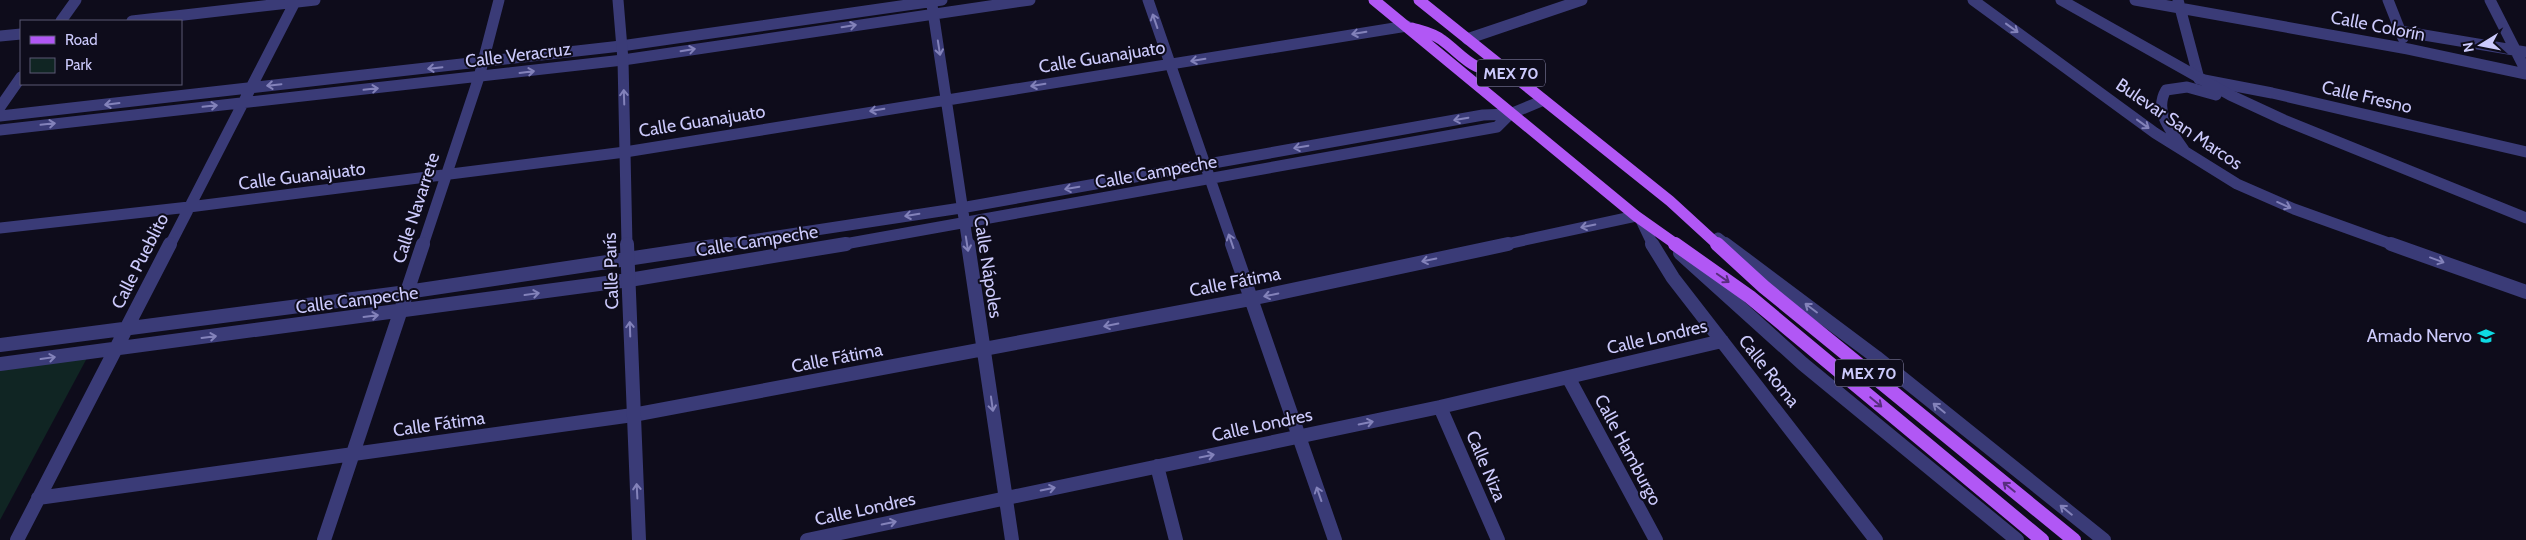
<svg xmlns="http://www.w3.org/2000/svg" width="2526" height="540" font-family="Cabin,sans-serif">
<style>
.green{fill:#102523}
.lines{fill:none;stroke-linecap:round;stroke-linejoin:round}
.minor-far1{stroke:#3a3b77;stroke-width:11}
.minor{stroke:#3a3b77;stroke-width:14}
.tertiary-far1{stroke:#3a3b77;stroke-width:11}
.tertiary{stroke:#3a3b77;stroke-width:14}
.primary-far1{stroke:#b157f5;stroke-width:11}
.primary{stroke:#b157f5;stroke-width:14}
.oneway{stroke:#8382ba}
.oneway2{stroke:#572e7d}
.labels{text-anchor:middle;stroke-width:4;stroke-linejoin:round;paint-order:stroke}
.shield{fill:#0e0c1b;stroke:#9391b8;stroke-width:1}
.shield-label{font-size:16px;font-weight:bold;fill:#cccafc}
.street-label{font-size:18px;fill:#cccafc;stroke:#0e0c1b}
.poi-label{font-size:18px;fill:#cccafc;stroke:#0e0c1b;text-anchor:end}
</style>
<rect width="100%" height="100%" fill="#0e0c1b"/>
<path class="green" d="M87,358L0,520V369Z"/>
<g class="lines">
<path class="minor-far1" d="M1148,0L1233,245
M2135,0L2408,49L2526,74
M2178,0L2199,79L2272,93L2526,152
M2388,0L2403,38
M2490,0L2526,71
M932,5L968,245
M61,21L76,0
M132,21L315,0
M2400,31L2526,52
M0,36L21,34
M1467,39L1582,0
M0,107L21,77
M0,116L621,46L942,0
M0,130L623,60L1030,0
M1641,220L1653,245
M0,228L189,207L625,152L1407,26
M170,245L296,0
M423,245L479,77L499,0
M718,245L961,208L1483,115L1510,114L1544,100
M839,245L1497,127L1510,114
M1502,245L1636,216"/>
<path class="minor" d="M968,244L1012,540
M1232,244L1335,540
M1652,244L1673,278L1876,540
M0,345L407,292L727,244
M0,364L629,280L846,244
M1568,377L1656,540
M1440,407L1498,540
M1157,466L1176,540
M38,498L633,415L1250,299L1508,244
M17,540L170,244
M324,540L423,244
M807,540L1440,407L1722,341"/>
<path class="tertiary-far1" d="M618,0L623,60L627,245
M1973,0L2155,133L2237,184L2294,209L2394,245
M2061,0L2230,95L2284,120L2526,218
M2184,150C2172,132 2153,112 2166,90L2187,87L2216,95
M1718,238L1727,245"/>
<path class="tertiary" d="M627,244L639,540
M1725,244L1876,357L2104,540
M2391,244L2526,292
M1680,253L1803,364L2017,540"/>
<path class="primary-far1" d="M1374,0L1636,216L1677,245
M1419,0L1670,201L1718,245
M1412,28C1422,31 1433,33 1442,40C1462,54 1475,77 1503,67"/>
<path class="primary" d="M1675,244L1750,297L2042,540
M1717,244L1764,287L2074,540"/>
</g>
<defs><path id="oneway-shaft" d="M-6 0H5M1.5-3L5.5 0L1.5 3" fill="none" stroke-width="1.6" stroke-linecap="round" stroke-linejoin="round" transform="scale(1.25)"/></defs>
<g class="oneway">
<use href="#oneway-shaft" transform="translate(1155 21) rotate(-109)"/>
<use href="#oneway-shaft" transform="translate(849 26) rotate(-9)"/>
<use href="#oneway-shaft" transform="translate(2012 28) rotate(36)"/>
<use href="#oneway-shaft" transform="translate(1359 33) rotate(171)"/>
<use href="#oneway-shaft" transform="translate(939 48) rotate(81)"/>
<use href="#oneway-shaft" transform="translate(688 50) rotate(-9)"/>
<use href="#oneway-shaft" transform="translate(1198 60) rotate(171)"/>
<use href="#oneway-shaft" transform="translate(435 68) rotate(174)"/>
<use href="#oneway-shaft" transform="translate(527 72) rotate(-7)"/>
<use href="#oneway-shaft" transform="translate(274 85) rotate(174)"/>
<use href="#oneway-shaft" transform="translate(1038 85) rotate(171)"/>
<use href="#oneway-shaft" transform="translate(371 89) rotate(-6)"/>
<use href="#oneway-shaft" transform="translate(624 97) rotate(-92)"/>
<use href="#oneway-shaft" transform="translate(112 104) rotate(173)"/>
<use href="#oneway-shaft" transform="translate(210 106) rotate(-6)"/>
<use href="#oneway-shaft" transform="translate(877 110) rotate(171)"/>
<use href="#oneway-shaft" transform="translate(1461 119) rotate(170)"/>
<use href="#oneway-shaft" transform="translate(48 124) rotate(-6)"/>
<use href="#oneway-shaft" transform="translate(2143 124) rotate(36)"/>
<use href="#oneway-shaft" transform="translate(1301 147) rotate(170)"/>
<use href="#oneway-shaft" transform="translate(1072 188) rotate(170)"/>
<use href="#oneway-shaft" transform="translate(2284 205) rotate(24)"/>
<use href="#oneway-shaft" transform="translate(912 215) rotate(171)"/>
<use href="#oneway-shaft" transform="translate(1588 226) rotate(168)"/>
<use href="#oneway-shaft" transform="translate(1231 241) rotate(-109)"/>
<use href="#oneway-shaft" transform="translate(967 244) rotate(81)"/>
<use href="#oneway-shaft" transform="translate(1429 260) rotate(168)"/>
<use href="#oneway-shaft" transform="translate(2437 260) rotate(20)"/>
<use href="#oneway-shaft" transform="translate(532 294) rotate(-8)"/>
<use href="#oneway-shaft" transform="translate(1271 295) rotate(168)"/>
<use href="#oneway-shaft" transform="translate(1811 308) rotate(-143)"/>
<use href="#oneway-shaft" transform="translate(371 316) rotate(-7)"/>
<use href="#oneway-shaft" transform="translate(1111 325) rotate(169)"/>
<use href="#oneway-shaft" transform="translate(630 329) rotate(-92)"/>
<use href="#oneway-shaft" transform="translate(209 337) rotate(-7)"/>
<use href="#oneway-shaft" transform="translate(48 358) rotate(-8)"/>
<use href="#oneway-shaft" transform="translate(992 404) rotate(82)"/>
<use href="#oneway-shaft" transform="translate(1939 408) rotate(-141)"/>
<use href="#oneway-shaft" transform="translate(1366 423) rotate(-12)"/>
<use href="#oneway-shaft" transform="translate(1207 456) rotate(-12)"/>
<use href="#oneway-shaft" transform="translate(1048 489) rotate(-12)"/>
<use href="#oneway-shaft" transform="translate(637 491) rotate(-93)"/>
<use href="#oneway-shaft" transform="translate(1319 494) rotate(-109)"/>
<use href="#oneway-shaft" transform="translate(2066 510) rotate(-141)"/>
<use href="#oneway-shaft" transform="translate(889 523) rotate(-12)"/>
</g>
<g class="oneway2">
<use href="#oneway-shaft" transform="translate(1723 278) rotate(35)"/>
<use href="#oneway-shaft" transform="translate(1876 402) rotate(40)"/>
<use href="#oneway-shaft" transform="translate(2009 487) rotate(-141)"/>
</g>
<defs>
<g id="school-bare" transform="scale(1.35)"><path d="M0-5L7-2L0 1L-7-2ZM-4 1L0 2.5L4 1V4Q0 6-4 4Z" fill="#0edae3" stroke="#0e0c1b" stroke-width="2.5" paint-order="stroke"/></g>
</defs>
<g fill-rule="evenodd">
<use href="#school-bare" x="2486" y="336"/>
</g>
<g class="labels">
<g class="shield">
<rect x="1477" y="59.5" width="68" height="27" rx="4"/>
<rect x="1835" y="359.5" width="68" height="27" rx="4"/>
</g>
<g class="shield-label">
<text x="1511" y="79">MEX 70</text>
<text x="1869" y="379">MEX 70</text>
</g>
<g class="street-label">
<text transform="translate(2378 26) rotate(11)" y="6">Calle Colorín</text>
<text transform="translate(518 55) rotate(-7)" y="6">Calle Veracruz</text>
<text transform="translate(1102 57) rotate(-9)" y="6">Calle Guanajuato</text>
<text transform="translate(2367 97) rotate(13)" y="6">Calle Fresno</text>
<text transform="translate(702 121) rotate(-9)" y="6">Calle Guanajuato</text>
<text transform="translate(2179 124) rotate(34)" y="6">Bulevar San Marcos</text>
<text transform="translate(1156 172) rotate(-10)" y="6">Calle Campeche</text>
<text transform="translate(302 176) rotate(-7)" y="6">Calle Guanajuato</text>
<text transform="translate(416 208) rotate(-72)" y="6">Calle Navarrete</text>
<text transform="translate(757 241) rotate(-9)" y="6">Calle Campeche</text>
<text transform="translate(140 261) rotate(-63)" y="6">Calle Pueblito</text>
<text transform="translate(988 267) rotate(81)" y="6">Calle Nápoles</text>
<text transform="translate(611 271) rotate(-92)" y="6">Calle París</text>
<text transform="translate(1235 282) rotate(-11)" y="6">Calle Fátima</text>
<text transform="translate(357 300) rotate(-7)" y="6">Calle Campeche</text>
<text transform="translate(1657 337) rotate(-13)" y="6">Calle Londres</text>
<text transform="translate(837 358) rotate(-11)" y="6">Calle Fátima</text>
<text transform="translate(1769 371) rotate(52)" y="6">Calle Roma</text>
<text transform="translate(439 424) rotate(-8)" y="6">Calle Fátima</text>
<text transform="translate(1262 425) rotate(-12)" y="6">Calle Londres</text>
<text transform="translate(1628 450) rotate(62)" y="6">Calle Hamburgo</text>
<text transform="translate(1486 466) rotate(67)" y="6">Calle Niza</text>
<text transform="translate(865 509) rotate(-12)" y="6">Calle Londres</text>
</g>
<g class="poi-label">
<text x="2472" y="342">Amado Nervo</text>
</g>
</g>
<rect x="20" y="20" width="162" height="65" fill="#0e0c1b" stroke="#5a5875"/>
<rect x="30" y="36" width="25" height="8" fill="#b157f5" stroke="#5a5875"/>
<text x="65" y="45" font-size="15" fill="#cccafc">Road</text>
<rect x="30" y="58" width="25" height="15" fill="#102523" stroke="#5a5875"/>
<text x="65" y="70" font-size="15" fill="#cccafc">Park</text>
<g transform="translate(2481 45) rotate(260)" stroke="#0e0c1b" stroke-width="4" paint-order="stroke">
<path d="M0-4L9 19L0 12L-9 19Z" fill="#cccafc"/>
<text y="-8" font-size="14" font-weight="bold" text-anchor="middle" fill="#cccafc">N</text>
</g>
</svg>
